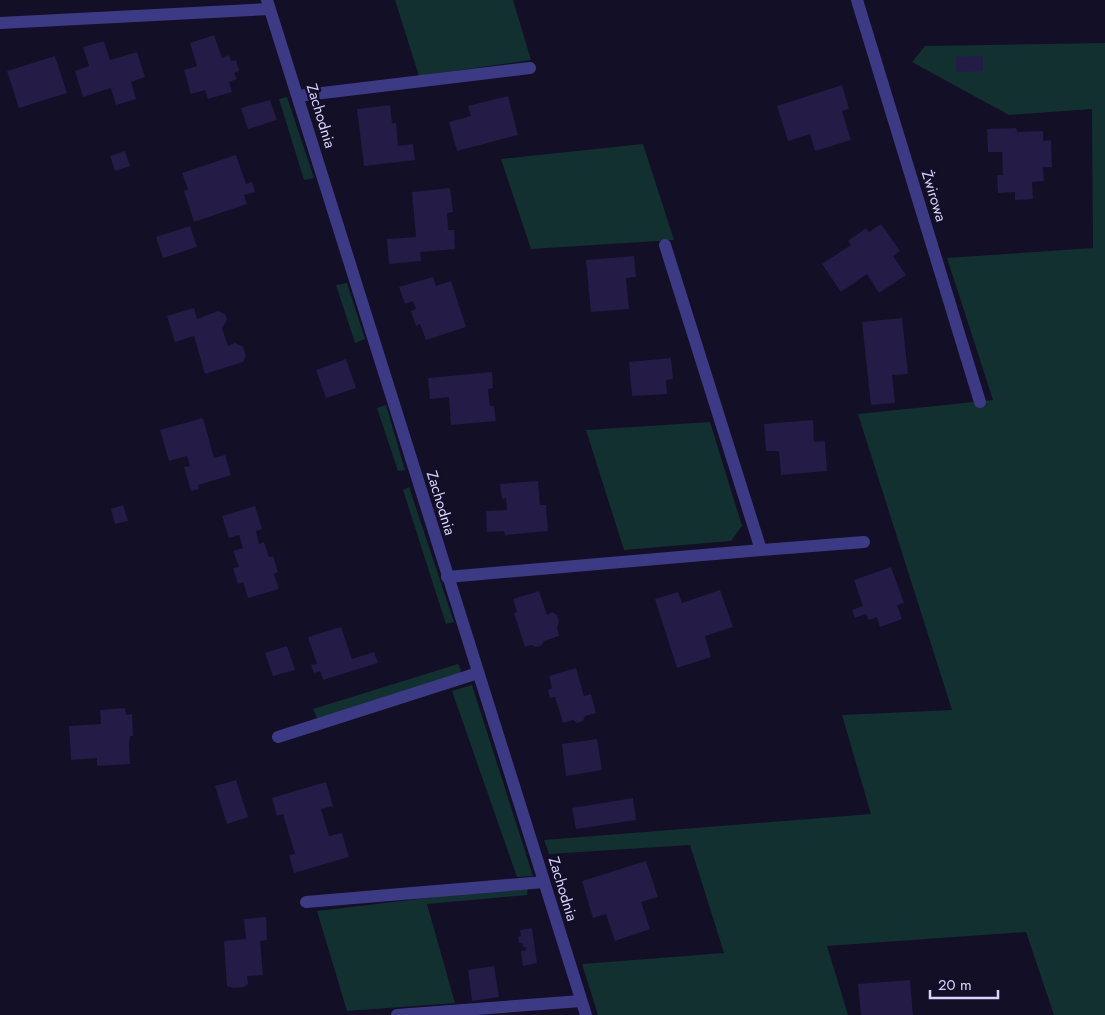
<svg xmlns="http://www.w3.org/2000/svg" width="1105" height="1015" font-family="Jost,sans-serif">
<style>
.green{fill:#12302f}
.building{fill:#241b47}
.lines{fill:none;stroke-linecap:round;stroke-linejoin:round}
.service{stroke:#3d3a85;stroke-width:12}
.minor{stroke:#3d3a85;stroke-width:12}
.labels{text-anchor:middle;stroke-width:5;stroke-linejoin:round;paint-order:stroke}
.street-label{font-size:15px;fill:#d9d4ff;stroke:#130f26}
</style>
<rect width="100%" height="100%" fill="#130f26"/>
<path class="green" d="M395,0H513L531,60L419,76Z
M1105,43V1015H1054L1026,932L827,946L848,1015H598L582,964L724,953L690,845L549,854L544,840L871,814L842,715L952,710L858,414L993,400L947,258L1093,248L1092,109L1009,115L912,62L925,46Z
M287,97L314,178L304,180L279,99Z
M643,144L674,240L531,249L501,159Z
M347,283L365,339L355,343L336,285Z
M386,405L405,470L398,471L377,408Z
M710,422L742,526L731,541L624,550L586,430Z
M409,487L454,622L446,624L403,490Z
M458,664L461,670L458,675L318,720L313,709Z
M472,685L533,876L517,877L452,691Z
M528,886L527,895L427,904L455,1003L347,1011L317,911Z"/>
<path class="building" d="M214,35L222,58L229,55L231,61L236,60L239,71L234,73L237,79L229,82L232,92L208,99L205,90L191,94L184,70L197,66L190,43Z
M104,41L110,60L137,52L145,77L131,82L136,99L116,105L111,88L83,97L75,71L89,66L83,47Z
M55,56L67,93L19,108L7,71Z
M983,56V71L956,72V57Z
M842,85L849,109L842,111L851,140L815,151L810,134L788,141L777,106Z
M508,96L518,135L457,151L449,122L471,116L468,106Z
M270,100L277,120L248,129L241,108Z
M390,105L392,123H396L398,146L413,144L415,160L364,166L357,109Z
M1016,128L1017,132L1043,131V141L1051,140L1052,167H1043L1044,181L1032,182L1033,199L1015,200V192L998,193L997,175H1003L1002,152H988L987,129Z
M125,151L130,166L115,171L110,156Z
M236,155L246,184L252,182L255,192L244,195L247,204L194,222L184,191L188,189L182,173Z
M450,188L453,212L447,213L448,230H454L455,249L420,252L421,261L389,264L387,239L416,237L412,192Z
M881,224L900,251L893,256L906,275L879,293L867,274L841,292L822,264L851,245L848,241L866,228L869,232Z
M190,226L197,247L163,258L156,237Z
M634,256L636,277L626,278L629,309L591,312L586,260Z
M433,277L436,286L451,281L466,327L426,340L420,324L416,326L411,311L416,309L413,301L405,304L399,287Z
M194,308L197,319L218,311L225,314L227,320L222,328L228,346L235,343L243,347L246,356L243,362L205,374L194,336L175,342L167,316Z
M902,318L908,374L892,375L895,403L871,405L862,322Z
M671,358L673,379L666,380L667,394L632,396L629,362Z
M346,359L356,388L326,398L316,370Z
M492,372L493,388L488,389L490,406H494L496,421L451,425L449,397L430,399L428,378Z
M203,418L214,458L225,455L231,475L198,485L199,489L191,491L184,467L190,466L187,456L169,461L160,430Z
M813,420L814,442L825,441L827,471L781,475L779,451H766L764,424Z
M538,481L540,505H546L548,531L505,535L504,531L487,532L486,511L507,510L506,498L502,499L500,484Z
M123,505L128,521L115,524L111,509Z
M255,506L262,529L256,531L259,544L264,542L269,557L273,556L278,572L274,574L279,589L248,598L243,582L238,584L233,568L239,567L233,551L243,548L239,535L229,538L222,516Z
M891,567L904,603L897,605L902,619L880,627L877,617L869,620L866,614L855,618L852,610L863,606L854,580Z
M720,590L733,627L705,636L711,657L677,668L655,599L678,592L682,603Z
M539,591L547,615L552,612L557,615L559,622L557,627L559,636L544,641L541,646L536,647L531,645L525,647L514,613L517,612L513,599Z
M341,627L352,659L374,652L378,663L323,680L320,671L314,673L311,665L317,664L308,637Z
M287,646L295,670L273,676L265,653Z
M576,668L584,696L591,694L596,713L585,716L583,721L577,723L573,720L563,723L555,697L550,698L548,690L552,688L549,676Z
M125,708L126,715L132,714L133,736H130L129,743L130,764L97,766V758L71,760L69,726L101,724L100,710Z
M597,739L602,770L566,776L562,744Z
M236,780L248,817L227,824L215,786Z
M326,782L333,806L321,809L329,836L342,833L349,857L294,873L289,855L295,854L283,814L277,816L272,798Z
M633,798L636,820L576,829L572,808Z
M646,861L658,897L641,902L650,929L615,941L606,914L593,918L582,881Z
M266,917L267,940L260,941L263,975L247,976L248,984L244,987L233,988L227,986L224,941L246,939L244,919Z
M532,928L537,963L523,966L521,951L526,950V947H523L522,943H519L518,937L521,936L520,930Z
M494,966L499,997L472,1001L468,970Z
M910,980L913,1015H861L858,984Z"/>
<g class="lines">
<path class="service" d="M298,96L530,68
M761,550L864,542
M447,577L761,550L665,245
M278,737L478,673
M306,902L544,882
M397,1015L581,1001"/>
<path class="minor" d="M267,0L586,1015
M857,0L980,402
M0,23L270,9"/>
</g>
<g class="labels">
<g class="street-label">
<text transform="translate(321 116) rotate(73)" y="5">Zachodnia</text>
<text transform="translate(934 196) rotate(73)" y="5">Żwirowa</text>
<text transform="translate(441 503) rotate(73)" y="5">Zachodnia</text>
<text transform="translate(563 889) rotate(73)" y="5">Zachodnia</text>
</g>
</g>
<path d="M930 990v8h68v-8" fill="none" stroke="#d9d4ff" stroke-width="2.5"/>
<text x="938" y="990" font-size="15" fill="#d9d4ff" stroke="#130f26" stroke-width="4" paint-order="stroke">20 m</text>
</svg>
